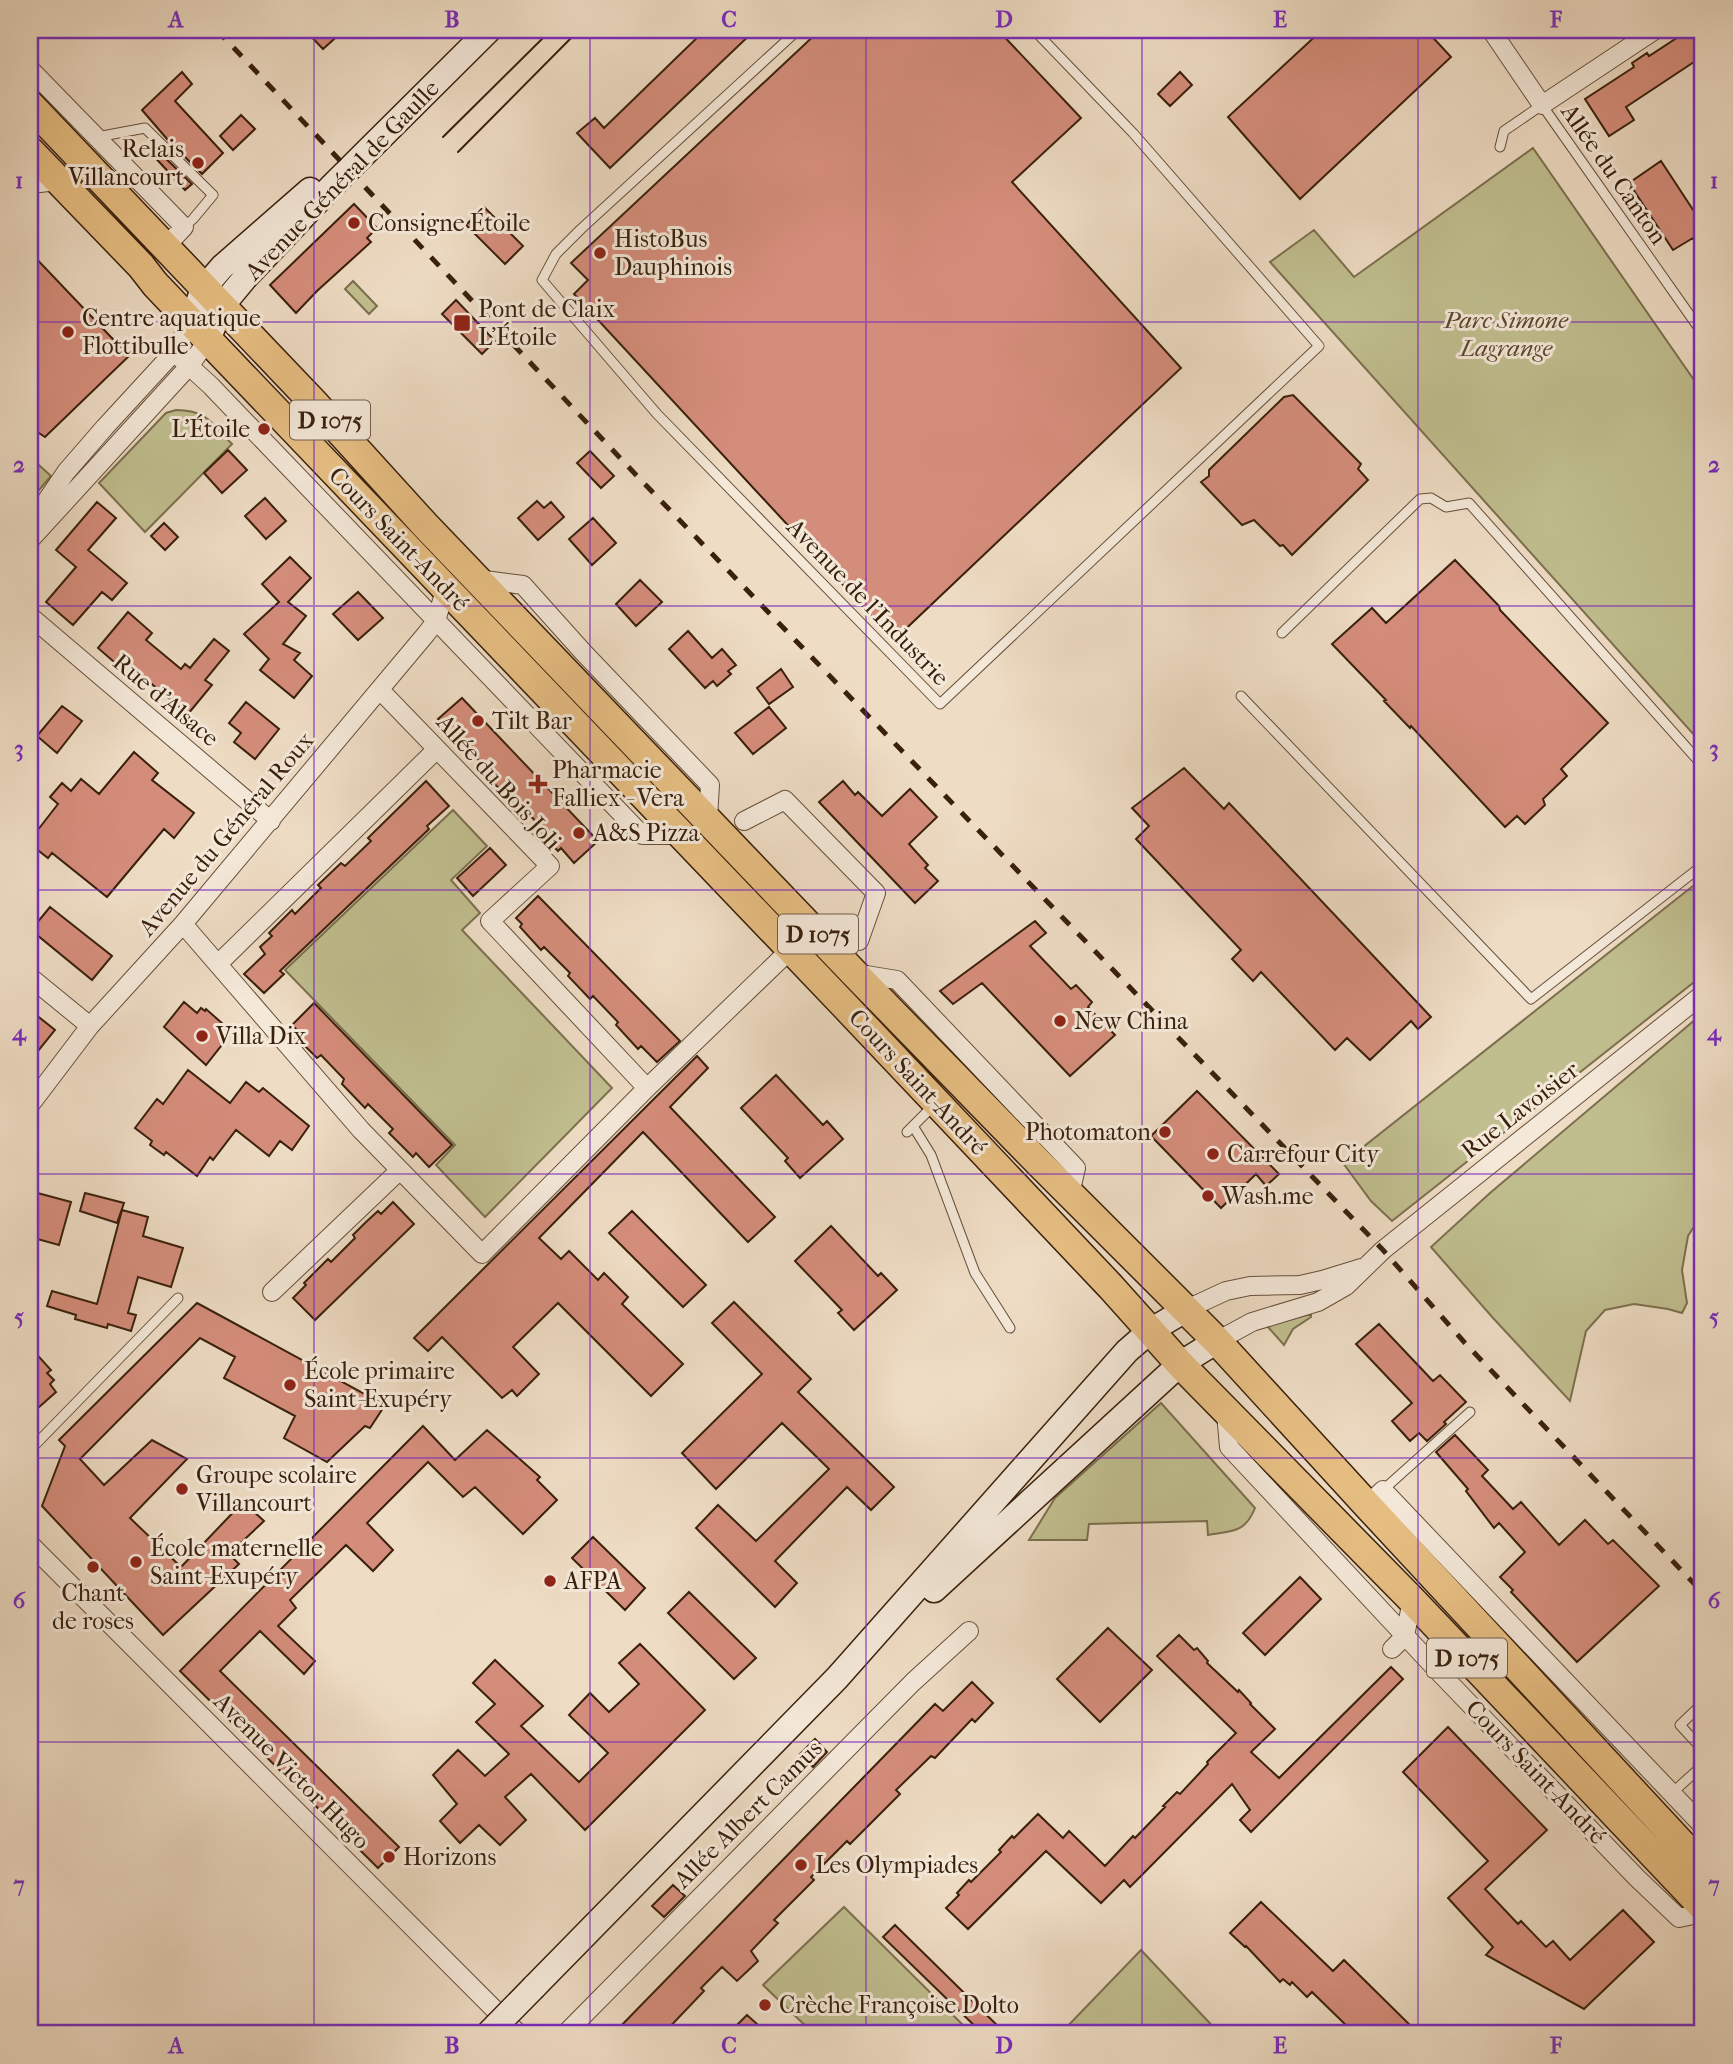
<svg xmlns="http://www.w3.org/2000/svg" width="1733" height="2064" font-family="'IM FELL French Canon',serif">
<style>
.green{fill:#c0be8f;stroke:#7c6f4e;stroke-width:2}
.building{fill:#d58d7b;stroke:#39200c;stroke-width:2}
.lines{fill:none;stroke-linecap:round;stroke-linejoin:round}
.service-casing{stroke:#664f3a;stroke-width:11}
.minor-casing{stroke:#664f3a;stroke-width:20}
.secondary-casing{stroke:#39200c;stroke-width:27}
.primary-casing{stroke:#39200c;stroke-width:31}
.service{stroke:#f4e8d9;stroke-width:9}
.minor{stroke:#f4e8d9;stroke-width:18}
.secondary{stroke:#f4e8d9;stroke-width:24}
.primary{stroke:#e7be82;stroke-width:28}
.tram{stroke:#39200c;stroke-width:2}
.rail{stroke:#39200c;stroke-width:5;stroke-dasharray:12 12;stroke-linecap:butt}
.secondary-bridge-casing{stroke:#39200c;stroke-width:27;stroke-linecap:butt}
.secondary-bridge{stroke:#f4e8d9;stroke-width:24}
.grid{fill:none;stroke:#7b2cbf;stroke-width:2;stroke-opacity:0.55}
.poi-dot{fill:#8f2418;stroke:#f4e8d9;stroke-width:2.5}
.labels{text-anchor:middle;stroke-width:6;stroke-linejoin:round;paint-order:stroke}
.shield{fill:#f4e8d9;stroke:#715c4a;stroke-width:2}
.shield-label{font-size:23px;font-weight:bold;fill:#39200c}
.poi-label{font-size:24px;fill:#39200c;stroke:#f4e8d9;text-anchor:start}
.street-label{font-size:24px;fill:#39200c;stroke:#f4e8d9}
.park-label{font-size:24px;font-style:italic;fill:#5b482d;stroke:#f4e8d9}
.neatline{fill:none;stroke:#7b2cbf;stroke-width:2.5}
.grid-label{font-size:23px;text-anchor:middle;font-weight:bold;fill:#7b2cbf}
</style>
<rect width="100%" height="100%" fill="#eedcc4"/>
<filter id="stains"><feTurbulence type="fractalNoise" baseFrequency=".00286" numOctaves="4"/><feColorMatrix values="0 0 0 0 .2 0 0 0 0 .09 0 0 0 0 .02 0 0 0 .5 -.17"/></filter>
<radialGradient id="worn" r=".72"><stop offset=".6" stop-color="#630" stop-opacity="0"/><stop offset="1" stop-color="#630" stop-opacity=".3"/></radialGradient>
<path class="green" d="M1533,148L1703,393V745L1270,262L1314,230L1354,277Z
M353,281L377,306L369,314L345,289Z
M176,410C207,410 212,424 232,444L145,532L99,483L166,413Z
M30,457L51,476L34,496L30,493Z
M453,810L487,846L451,880L480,913L462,930L612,1088L485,1217L436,1165L455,1145L285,970Z
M1703,878V975L1392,1221L1371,1201L1343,1163Z
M1703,1013V1212L1688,1236L1682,1270L1687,1303L1682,1313L1668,1309L1634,1304L1605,1310L1586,1331L1570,1401L1493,1318L1431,1247L1490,1193Z
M1307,1315H1311V1317L1293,1329L1284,1345L1267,1326Z
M1161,1403L1255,1508C1245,1533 1232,1531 1208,1535L1207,1521L1089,1524L1087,1540H1029L1055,1498Z
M844,1907L972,2034H814L763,1985Z
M1141,1950L1220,2034H1060Z"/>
<path class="building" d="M305,30H344L323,49Z
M705,30H755L610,168L577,133L595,118L604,128Z
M820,30H998L1081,118L1012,182L1181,368L894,640L574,294L588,280L571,263Z
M1322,30H1426L1451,57L1300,199L1228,117Z
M1689,30H1703V56L1626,107L1634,120L1609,136L1585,99L1634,67L1632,63L1647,53L1649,56Z
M182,72L192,84L175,101L223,153L202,174L167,139L142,110Z
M1180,72L1192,85L1170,106L1158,94Z
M241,115L255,129L233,150L220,136Z
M156,149L192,184L185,190L151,153Z
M1661,161L1703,225V254L1693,238L1673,250L1629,183Z
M354,204L377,228L367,238L371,242L317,291L296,313L270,285Z
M484,207L523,246L505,264L466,225Z
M30,252L129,356L45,437L30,427Z
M456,300L495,341L482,354L442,314Z
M1293,395L1361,464L1358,469L1368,480L1292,555L1283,545L1280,546L1254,520L1242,525L1201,482L1209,476V470L1284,397Z
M228,450L247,470L222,493L204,473Z
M590,451L614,476L601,488L577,463Z
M265,498L286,521L266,539L245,516Z
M537,501L544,508L551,502L564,517L538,540L518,518Z
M97,502L116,518L88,550L127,583L112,600L102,592L73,625L46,602L76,567L56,550Z
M593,518L616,543L592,565L569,539Z
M164,523L178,537L165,550L151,536Z
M290,557L311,578L288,602L306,616L283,644L300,653L294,660L312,676L294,698L260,670L269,659L244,634L279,602L262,584Z
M1455,560L1499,606L1500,610L1608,723L1561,769L1567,776L1543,799L1545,805L1525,824L1517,816L1505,827L1411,726L1410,728L1384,701L1386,700L1332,644L1372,608L1386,623Z
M640,580L662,602L636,626L616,604Z
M358,592L383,618L358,640L333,614Z
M128,612L152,633L146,640L181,669L185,664L190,668L214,639L229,651L205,680L212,685L188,714L125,662L121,668L98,648Z
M688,631L712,658L722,649L736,665L728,671L731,674L717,686L713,681L705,688L669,649Z
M781,669L793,687L769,704L757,688Z
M462,698L598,841L574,863L561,848L558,851L536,828L539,825L515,799L512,802L488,777L491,774L468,749L465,752L443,729L446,726L438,719Z
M246,702L279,729L255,759L234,742L241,733L229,723Z
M62,706L82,721L57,753L37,736Z
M769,707L786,728L753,754L735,733Z
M134,752L158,773L152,780L194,813L174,838L164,829L107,897L52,853L48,858L30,844V840L58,804L50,797L62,783L71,791L81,779L99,794Z
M1184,768L1224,809L1229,803L1431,1017L1418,1029L1411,1021L1370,1060L1347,1038L1335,1050L1261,972L1253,981L1232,959L1241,950L1136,839L1149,826L1132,808Z
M426,781L449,806L427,826L429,829L280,971L284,974L264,993L244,974L265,954L260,947L272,936L269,933L292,910L295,914L321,888L318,885L341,863L345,866L371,841L368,838Z
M843,781L855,795L858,792L882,816L910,789L937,817L909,844L928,865L925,868L938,881L915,903L819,802Z
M490,848L506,865L473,896L457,878Z
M538,896L680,1041L657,1062L641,1046L638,1049L616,1025L618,1022L593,996L590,999L568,976L570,973L544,947L541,950L520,927L522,924L516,918Z
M50,907L112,956L92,980L31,930Z
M1035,921L1046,933L1030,946L1071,989L1076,985L1092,1002L1088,1007L1115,1035L1070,1076L982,983L953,1004L940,991Z
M184,1002L197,1013L201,1008L205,1011L206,1009L232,1032L206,1065L164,1027Z
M314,1003L452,1145L429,1167L416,1153L413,1157L389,1133L393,1129L368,1104L365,1108L342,1084L344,1079L321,1055L317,1058L295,1036L299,1032L292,1025Z
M30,1010L55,1030L30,1061Z
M697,1056L708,1068L670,1107L775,1217L748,1242L643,1132L539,1238L561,1259L569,1251L598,1280L604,1273L628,1297L622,1304L683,1364L651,1396L558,1303L513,1347L539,1374L517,1396L512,1390L502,1398L442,1337L428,1351L414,1338Z
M188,1070L230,1103L246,1082L259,1092L263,1088L309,1126L292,1150L280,1141L269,1156L236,1130L213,1160L210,1157L197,1176L166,1152L164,1155L150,1145L152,1141L135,1128L157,1099L163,1104Z
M776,1075L823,1125L827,1121L843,1139L800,1178L785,1161L788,1158L741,1108Z
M1197,1091L1279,1174L1266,1186L1256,1174L1221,1208L1151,1136Z
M30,1191L71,1202L59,1245L30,1237Z
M85,1193L124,1203L117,1223L80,1211Z
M393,1202L414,1224L315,1320L293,1298L306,1285L304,1283L328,1259L331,1262L355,1238L353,1235L365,1223L378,1211L381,1214Z
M122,1210L148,1217L143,1236L183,1248L171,1287L138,1277L128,1313L136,1315L131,1331L108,1324L107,1328L75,1319L76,1315L47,1306L52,1291L97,1304Z
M632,1211L706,1285L683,1307L609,1233Z
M831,1226L878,1276L881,1273L897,1290L854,1330L838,1313L842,1310L795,1261Z
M734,1302L811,1379L798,1392L894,1487L871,1510L847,1487L775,1561L797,1583L775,1607L696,1528L718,1505L756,1541L829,1469L782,1423L716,1489L682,1453L762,1374L712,1323Z
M197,1303L385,1405L370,1428L365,1426L327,1462L284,1438L295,1416L224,1378L235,1357L200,1338L80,1459L104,1485L152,1440L187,1459L130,1518L181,1567L243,1502L264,1521L229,1554L239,1564L163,1635L42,1506L65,1446L59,1440Z
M1379,1324L1433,1381L1440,1375L1466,1402L1444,1422L1446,1424L1427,1441L1419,1433L1410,1441L1392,1421L1412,1403L1356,1344Z
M30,1347L51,1370L47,1373L54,1380L50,1384L56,1392L30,1415Z
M423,1426L455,1460L487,1430L540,1477L537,1480L557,1500L523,1534L475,1487L463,1497L428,1462L367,1523L393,1550L373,1571L346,1545L290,1600L296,1608L278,1626L315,1661L304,1674L260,1631L220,1671L399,1847L378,1868L180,1671Z
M1455,1435L1488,1470L1482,1476L1513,1509L1521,1502L1559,1545L1585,1520L1608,1544L1613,1540L1659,1586L1577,1662L1511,1592L1513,1590L1500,1577L1525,1552L1499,1523L1494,1528L1466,1491L1468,1489L1436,1452Z
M593,1537L645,1588L625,1610L572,1558Z
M1300,1577L1321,1599L1265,1655L1243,1633Z
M689,1592L756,1658L734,1679L668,1613Z
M1108,1628L1152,1670L1100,1722L1057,1679Z
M1179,1635L1194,1650L1197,1648L1208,1661L1207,1663L1238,1692L1239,1690L1251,1703L1250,1704L1275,1729L1251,1752L1279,1778L1391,1667L1403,1679L1251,1832L1240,1820L1250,1810L1232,1784L1130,1887L1124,1880L1101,1903L1046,1851L968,1929L946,1908L959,1895L957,1893L969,1880L971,1882L1001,1852L999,1850L1012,1836L1014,1838L1038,1814L1063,1838L1069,1831L1105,1866L1133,1836L1135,1838L1165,1807L1163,1806L1177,1792L1180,1794L1208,1764L1207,1762L1236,1733L1157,1656Z
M640,1644L705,1710L585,1830L531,1774L505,1797L526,1820L500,1845L479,1825L460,1843L440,1821L457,1804L433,1775L458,1750L485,1776L509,1754L476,1722L495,1704L473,1683L495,1660L543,1706L521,1726L579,1782L608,1753L569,1715L590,1693L609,1712L639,1684L619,1663Z
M972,1682L993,1703L975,1722L972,1719L935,1758L931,1756L896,1790L900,1794L850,1844L847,1841L811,1877L814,1880L774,1920L778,1923L751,1951L758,1961L737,1981L722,1967L701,1988L704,1991L663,2034H613L935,1704L943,1711Z
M1448,1727L1547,1830L1485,1889L1518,1924L1521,1921L1546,1947L1553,1941L1570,1960L1623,1910L1654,1942L1584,2009L1486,1955L1493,1947L1448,1898L1488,1861L1403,1772Z
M815,1739L827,1752L813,1767L800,1754Z
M673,1885L685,1896L664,1917L652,1906Z
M1261,1902L1333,1971L1344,1960L1419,2034H1355L1312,1992L1307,1997L1292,1982L1290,1985L1283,1979L1280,1982L1246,1946L1245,1947L1230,1933Z
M895,1925L1006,2034H983L883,1937Z
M747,2015L768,2034H728Z"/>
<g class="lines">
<g class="service-casing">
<path id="service" d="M798,30L581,229L556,254L542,280L657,414L940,704L1319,346L1133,133L1034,30
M97,137L145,128L213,195L193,219L184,227
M1500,147L1504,131L1542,105L1703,334
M1282,633L1420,499L1431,498L1446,507L1469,503L1703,766
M1241,696L1531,999L1703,865
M913,1126L931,1155L975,1273L1010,1328
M907,1132L933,1106
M30,1450L178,1298
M1383,1490L1470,1412
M1703,1703L1680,1725L1703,1750
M1672,1793L1703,1765"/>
</g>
<g class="minor-casing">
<path id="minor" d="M1491,30L1542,105L1655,30
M30,69L184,227L164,248
M30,184L58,181
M174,352L211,386L642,835H683
M30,525L66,472L105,427L174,352L191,322
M30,540L190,365L208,340
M477,579L523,585L583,652L710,785L708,818
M30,616L271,821
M380,690L550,866L490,921L647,1088
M744,821L785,800L876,893L859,941
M183,924L361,1130L482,1254L647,1088L791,949
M218,964L437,749
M854,973L897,980L1076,1168L1070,1194
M30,977L90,1026
M30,1105L90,1026L183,924L426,634L436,621L446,587
M272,1292L400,1170
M1187,1309L1226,1291L1250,1286L1300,1285L1322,1280L1361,1268
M1217,1341L1252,1322L1318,1302L1346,1286L1383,1250L1703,994
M1226,1413L1229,1447L1437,1670L1637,1878L1679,1918L1703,1913
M1367,1505L1383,1490L1703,1826
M30,1544L519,2034
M1392,1649L1405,1636L1412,1600
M565,2034L913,1682L969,1631"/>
</g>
<g class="secondary-casing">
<path id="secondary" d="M191,322L203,289L222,267L310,190
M208,340L221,307L245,278L333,185L489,30
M934,1590L1180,1364L1217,1341
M534,1987L837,1678L1127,1351L1150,1331L1187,1309"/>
</g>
<g class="primary-casing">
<path id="primary" d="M30,105L315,404L425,525L854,973L1039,1163L1217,1341L1367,1505L1703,1867
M30,151L141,266L155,284L191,322L847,1008L1111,1287L1180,1364L1412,1600L1703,1907"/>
</g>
<use href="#service" class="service"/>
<use href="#minor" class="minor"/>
<use href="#secondary" class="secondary"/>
<use href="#primary" class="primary"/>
<path class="tram" d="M443,137L551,30
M458,152L579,30"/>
<path class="rail" d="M217,30L638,477L1383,1250L1465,1343L1703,1593"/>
<g class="secondary-bridge-casing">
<path id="secondary-bridge" d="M488,2034L534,1987"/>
</g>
<use href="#secondary-bridge" class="secondary-bridge"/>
</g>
<path class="grid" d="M314,30V2034M590,30V2034M866,30V2034M1142,30V2034M1418,30V2034M30,322H1703M30,606H1703M30,890H1703M30,1174H1703M30,1458H1703M30,1742H1703"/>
<g class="poi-dot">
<circle cx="198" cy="163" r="7"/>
<circle cx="354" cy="223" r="7"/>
<circle cx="600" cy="253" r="7"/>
<rect x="453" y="314" width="18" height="18" rx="3.5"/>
<circle cx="68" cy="332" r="7"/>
<circle cx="264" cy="429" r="7"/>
<circle cx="478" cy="721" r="7"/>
<path d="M534.5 773.5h7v7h7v7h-7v7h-7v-7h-7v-7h7z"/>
<circle cx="579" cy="833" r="7"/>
<circle cx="1060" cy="1021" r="7"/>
<circle cx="202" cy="1036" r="7"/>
<circle cx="1165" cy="1132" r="7"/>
<circle cx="1213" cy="1154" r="7"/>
<circle cx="1208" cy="1196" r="7"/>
<circle cx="290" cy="1385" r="7"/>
<circle cx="182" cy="1489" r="7"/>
<circle cx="136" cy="1562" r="7"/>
<circle cx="93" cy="1567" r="7"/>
<circle cx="550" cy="1581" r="7"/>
<circle cx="389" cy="1857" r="7"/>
<circle cx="801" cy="1865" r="7"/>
<circle cx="765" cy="2005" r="7"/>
</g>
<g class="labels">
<g class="shield">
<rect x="290" y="400.5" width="80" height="39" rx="5"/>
<rect x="778" y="914.5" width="80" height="39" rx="5"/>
<rect x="1427" y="1638.5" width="80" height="39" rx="5"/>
</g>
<g class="shield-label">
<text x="330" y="428">D 1075</text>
<text x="818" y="942">D 1075</text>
<text x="1467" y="1666">D 1075</text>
</g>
<g class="poi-label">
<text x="184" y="157" text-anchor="end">Relais<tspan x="184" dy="28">Villancourt</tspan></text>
<text x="368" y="231">Consigne Étoile</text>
<text x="614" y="247">HistoBus<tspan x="614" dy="28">Dauphinois</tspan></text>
<text x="478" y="317">Pont de Claix<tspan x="478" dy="28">L'Étoile</tspan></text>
<text x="82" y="326">Centre aquatique<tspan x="82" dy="28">Flottibulle</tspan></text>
<text x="250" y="437" text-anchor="end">L'Étoile</text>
<text x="492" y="729">Tilt Bar</text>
<text x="552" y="778">Pharmacie<tspan x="552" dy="28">Falliex - Vera</tspan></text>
<text x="593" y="841">A&amp;S Pizza</text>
<text x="1074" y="1029">New China</text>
<text x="216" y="1044">Villa Dix</text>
<text x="1151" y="1140" text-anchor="end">Photomaton</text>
<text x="1227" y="1162">Carrefour City</text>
<text x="1222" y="1204">Wash.me</text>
<text x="304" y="1379">École primaire<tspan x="304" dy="28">Saint-Exupéry</tspan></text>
<text x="196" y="1483">Groupe scolaire<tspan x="196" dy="28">Villancourt</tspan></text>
<text x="150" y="1556">École maternelle<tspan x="150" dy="28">Saint-Exupéry</tspan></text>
<text x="564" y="1589">AFPA</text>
<text x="93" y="1601" text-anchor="middle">Chant<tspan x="93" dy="28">de roses</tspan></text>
<text x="403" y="1865">Horizons</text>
<text x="815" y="1873">Les Olympiades</text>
<text x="779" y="2013">Crèche Françoise Dolto</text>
</g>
<g class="street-label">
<text transform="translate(1614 174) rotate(55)" y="8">Allée du Canton</text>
<text transform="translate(342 180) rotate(-46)" y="8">Avenue Général de Gaulle</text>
<text transform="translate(399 539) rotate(46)" y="8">Cours Saint-André</text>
<text transform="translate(868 602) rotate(46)" y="8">Avenue de l'Industrie</text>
<text transform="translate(166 700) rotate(40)" y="8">Rue d'Alsace</text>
<text transform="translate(499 782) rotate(48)" y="8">Allée du Bois Joli</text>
<text transform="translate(226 834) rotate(-50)" y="8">Avenue du Général Roux</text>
<text transform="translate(918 1082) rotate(47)" y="8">Cours Saint-André</text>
<text transform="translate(1520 1110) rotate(-38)" y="8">Rue Lavoisier</text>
<text transform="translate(292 1771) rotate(45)" y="8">Avenue Victor Hugo</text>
<text transform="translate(1536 1772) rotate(46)" y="8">Cours Saint-André</text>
<text transform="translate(748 1814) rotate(-45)" y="8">Allée Albert Camus</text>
</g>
<g class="park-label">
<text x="1506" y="328">Parc Simone<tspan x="1506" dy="28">Lagrange</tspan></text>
</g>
</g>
<rect width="1733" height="2064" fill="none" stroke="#eedcc4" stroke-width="77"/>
<rect x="38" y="38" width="1656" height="1987" class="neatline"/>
<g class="grid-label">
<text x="176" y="27">A</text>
<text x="452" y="27">B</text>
<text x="729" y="27">C</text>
<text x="1004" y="27">D</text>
<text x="1280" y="27">E</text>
<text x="1556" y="27">F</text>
<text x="19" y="188">1</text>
<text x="1714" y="188">1</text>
<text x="19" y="472">2</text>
<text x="1714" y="472">2</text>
<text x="19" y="756">3</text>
<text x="1714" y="756">3</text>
<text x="19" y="1040">4</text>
<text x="1714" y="1040">4</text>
<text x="19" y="1324">5</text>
<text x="1714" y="1324">5</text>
<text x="19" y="1608">6</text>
<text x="1714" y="1608">6</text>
<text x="19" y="1892">7</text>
<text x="1714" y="1892">7</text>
<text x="176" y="2053">A</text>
<text x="452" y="2053">B</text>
<text x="729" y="2053">C</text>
<text x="1004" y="2053">D</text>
<text x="1280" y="2053">E</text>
<text x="1556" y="2053">F</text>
</g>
<rect width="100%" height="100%" filter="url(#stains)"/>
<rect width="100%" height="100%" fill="url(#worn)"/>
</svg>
